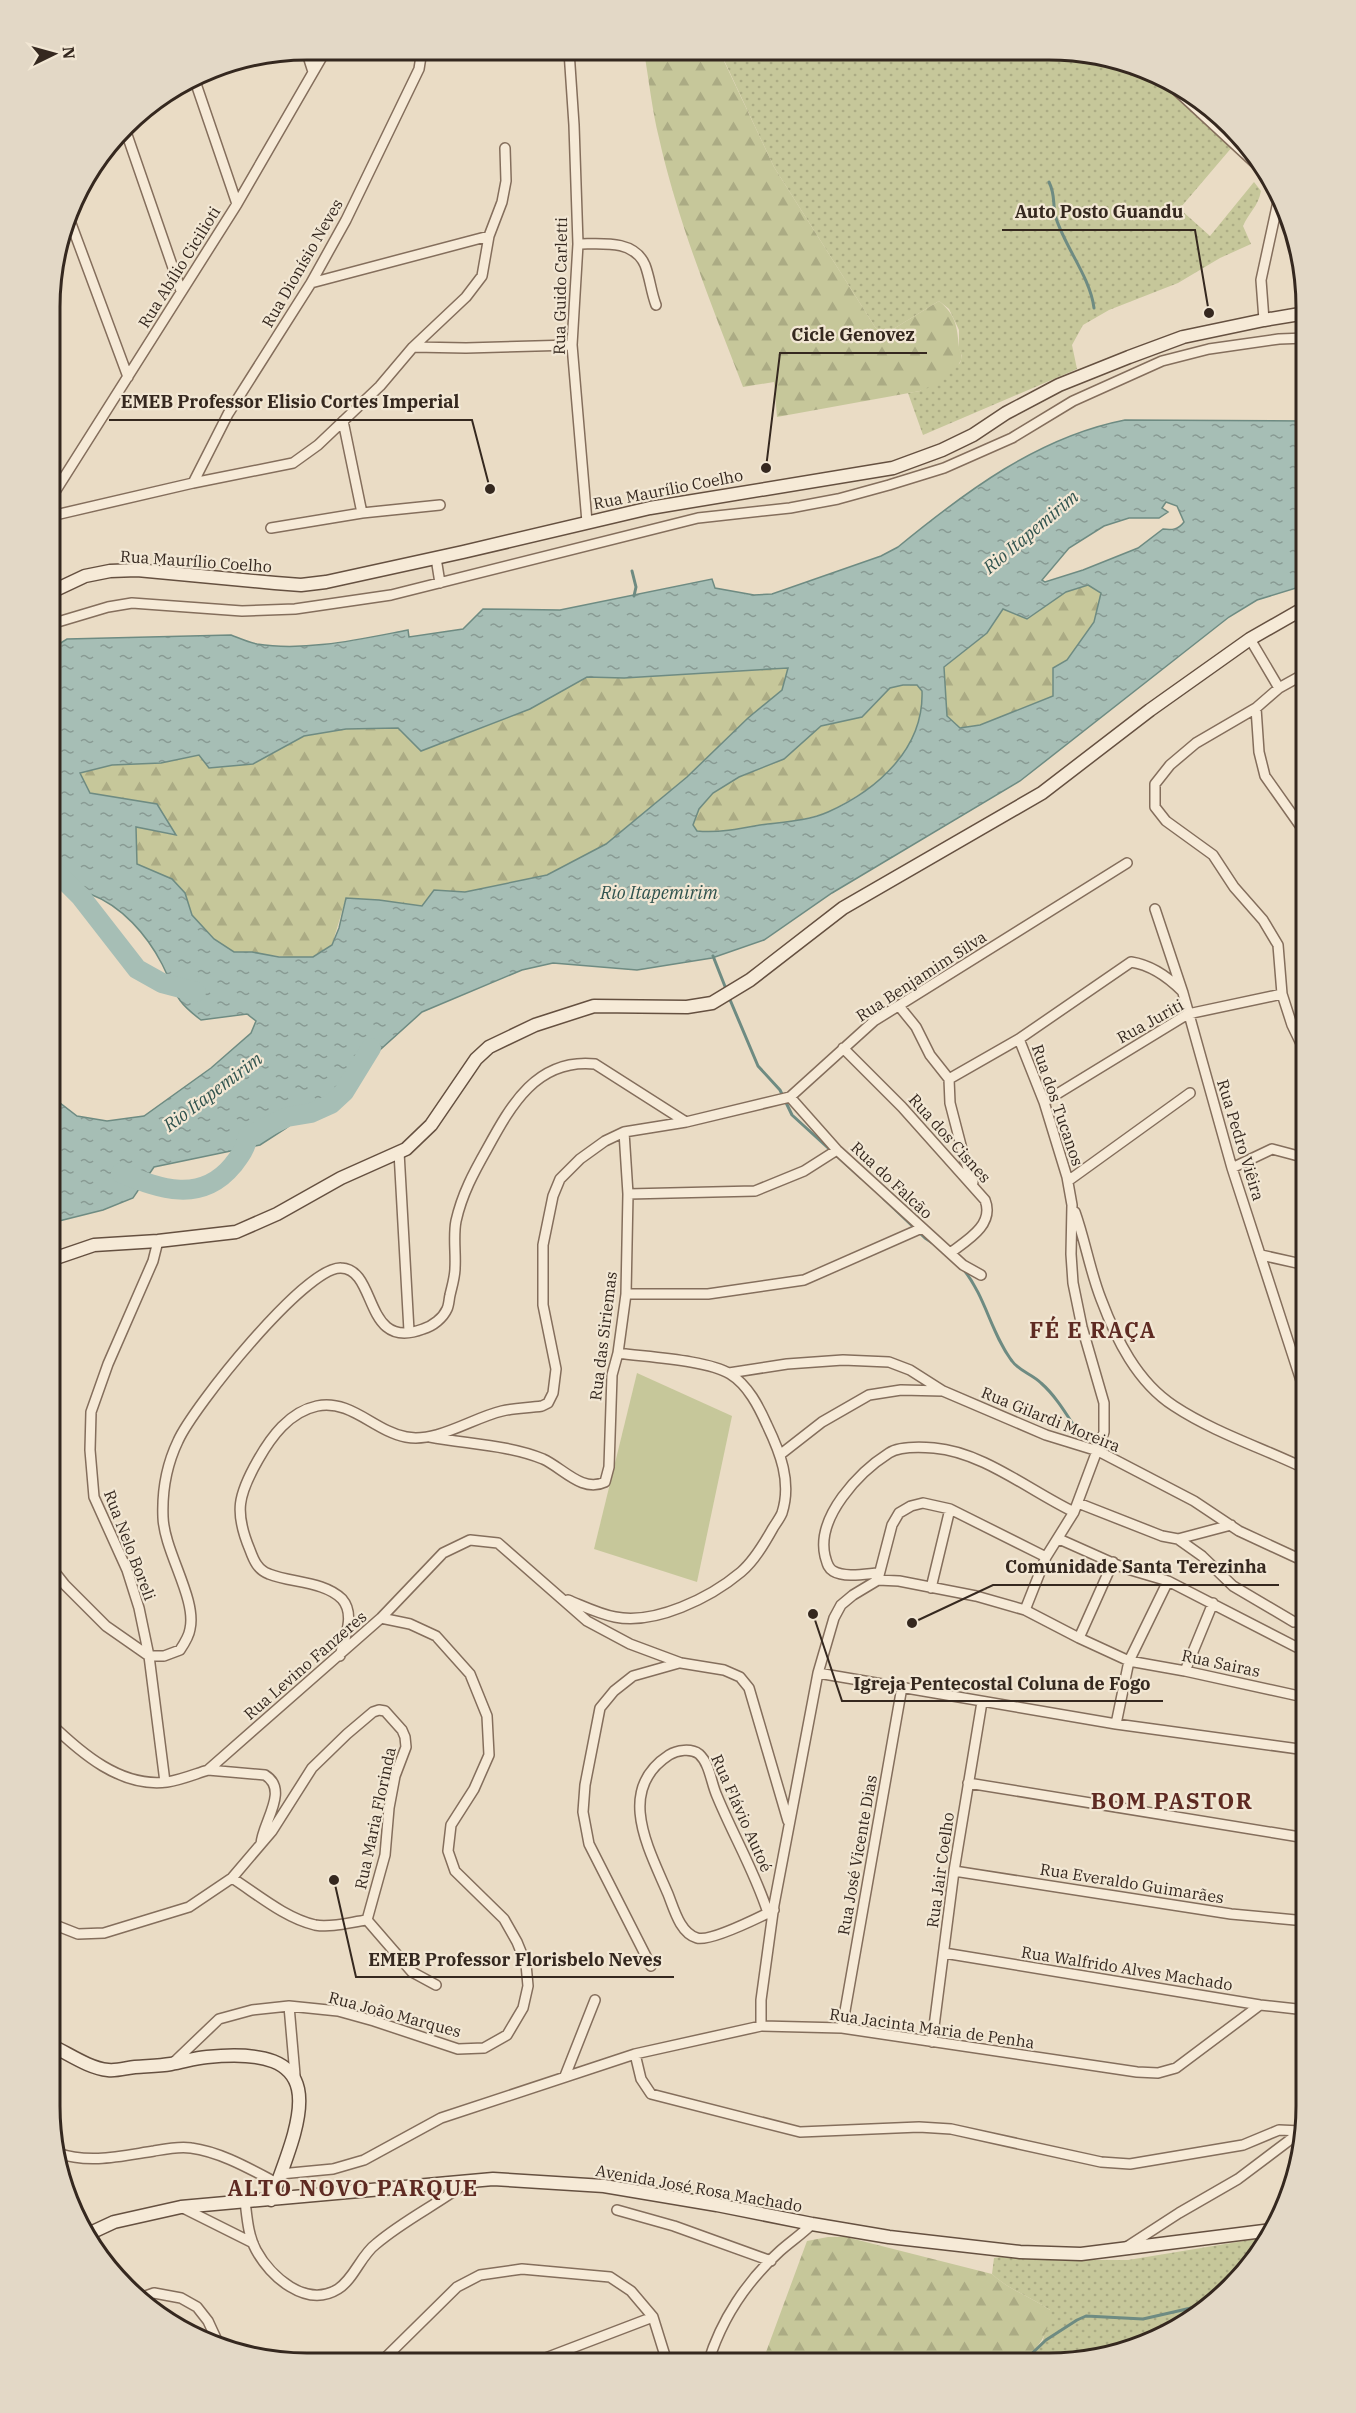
<svg xmlns="http://www.w3.org/2000/svg" width="1356" height="2413" font-family="'IBM Plex Serif',serif">
<style>
.green{fill:url(#green-dots)}
.forest{fill:url(#forest-firs)}
.pitch{fill:#c6c79a}
.water{fill:url(#water-ripples);stroke:#6e8b82;stroke-width:1.5;fill-rule:evenodd}
.lines{fill:none;stroke-linecap:round;stroke-linejoin:round}
.stream{stroke:#6e8b82;stroke-width:3}
.river{stroke:#a6beb5;stroke-width:20}
.street-casing{stroke:#846e5c;stroke-width:12}
.secondary-casing{stroke:#655040;stroke-width:15}
.street{stroke:#f6ead7;stroke-width:9}
.secondary{stroke:#f6ead7;stroke-width:12}
.labels{text-anchor:middle;stroke-width:4.5;stroke-linejoin:round;paint-order:stroke}
.street-label{font-size:16px;fill:#35281f;stroke:#f2e7d4}
.water-label{font-size:18px;font-style:italic;fill:#30534e;stroke:#f2e7d4}
.district-label{font-size:22px;font-weight:bold;letter-spacing:1.5px;fill:#5e2a22;stroke:#f2e7d4}
.rim{fill:none;stroke:#35281f;stroke-width:3}
.leader{fill:none;stroke:#35281f;stroke-width:2}
.callout-dot{fill:#35281f;stroke:#f2e7d4;stroke-width:2}
.callout-label{font-size:18px;text-anchor:middle;font-weight:bold;fill:#35281f;stroke:#f2e7d4;stroke-width:4.5;stroke-linejoin:round;paint-order:stroke}
</style>
<defs>
<pattern id="green-dots" width="8" height="8" patternUnits="userSpaceOnUse" patternTransform="scale(1.5)"><rect width="8" height="8" fill="#c6c79a"/><path d="M2 2h.1M6 6h.1" fill="none" stroke="#abab84" stroke-width="1.8" stroke-linecap="round"/></pattern>
<pattern id="forest-firs" width="22" height="20" patternUnits="userSpaceOnUse" patternTransform="scale(1.5)"><rect width="22" height="20" fill="#c6c79a"/><path d="M5 1l3.5 6h-7zM16 11l3.5 6h-7z" fill="#abab84"/></pattern>
<pattern id="water-ripples" width="26" height="14" patternUnits="userSpaceOnUse" patternTransform="scale(1.5)"><rect width="26" height="14" fill="#a6beb5"/><path d="M2 4q2-2 4 0t4 0M15 11q2-2 4 0t4 0" fill="none" stroke="#889a93"/></pattern>
</defs>
<rect width="100%" height="100%" fill="#eadcc5"/>
<path class="green" d="M722,52L1099,54L1162,76L1218,113L1242,140L1233,146L1181,207V210L1210,236L1254,182L1261,191C1258,207 1249,212 1243,226L1251,244L1220,258L1178,283L1109,310L1083,325L1072,345L1077,369L923,435L908,393L920,391L960,363L962,356L959,349V330L949,309L939,301L890,331H880L875,327L774,167L723,58Z
M1268,2237L1253,2263L1205,2310L1132,2350L1049,2363H1024L1043,2340L1050,2310C1031,2297 1009,2290 992,2274L994,2258L1000,2257L1061,2260H1128Z"/>
<path class="forest" d="M644,52H722L723,59L774,167L875,327L880,331H890L939,301C956,315 957,326 959,347C960,352 963,355 961,360C957,371 931,387 920,391L777,417L774,382L743,387C712,306 678,223 659,138C652,110 649,80 644,52Z
M1088,585L1101,593L1094,622L1067,660L1053,668V696L980,725L960,728L947,716L944,667L987,633L1004,608L1027,619L1066,592Z
M788,668L782,690L748,718L687,777L606,844L547,875L465,892L434,890L422,906L379,900L346,898L332,945L313,957L299,958L234,952L214,939L192,915L185,893L172,879L137,865L136,827L175,835L157,805L90,793L80,773L112,765L161,763L199,755L253,764L304,736L346,729L398,728L421,751L530,709L587,676L624,678Z
M903,685H917L922,691C923,742 892,776 850,800C842,804 834,810 825,813C793,824 730,832 697,831L693,826L699,809L713,793L739,777L784,759L821,726L862,717L890,688Z
M828,2237H846L992,2274C1009,2290 1031,2297 1050,2310C1051,2333 1037,2347 1024,2363H762L807,2241Z"/>
<path class="pitch" d="M637,1373L732,1416L697,1582L594,1549Z"/>
<path class="water" d="M1125,420L1306,421V585L1257,600L1229,617L1020,781L832,893L764,940L712,958L637,970L553,963L522,970L422,1012L331,1094L285,1129L260,1145L154,1167L133,1198L103,1210L51,1223V1096L77,1116L107,1121L144,1116L211,1068L251,1033L256,1021L247,1014L201,1020C173,999 176,992 162,964C147,935 122,906 90,894C77,889 64,885 51,880V649L67,639L231,635C239,638 248,642 257,644C305,652 361,639 408,630L409,637L463,629L483,609L560,610L712,579L715,588L754,595L772,594L881,556L898,547C965,492 1038,437 1125,420ZM1166,502L1177,506L1184,522C1178,530 1172,530 1163,529L1138,548L1083,570L1045,582L1042,580L1069,548L1104,526L1129,518H1159L1168,512L1162,508ZM1088,585L1101,593L1094,622L1067,660L1053,668V696L980,725L960,728L947,716L944,667L987,633L1003,609L1027,619L1066,592ZM788,668L782,690L748,718L687,777L606,844L547,875L465,892L434,890L422,906L379,900L346,898L339,928L332,945L313,957H279L252,952H234L214,939L192,915L185,893L172,879L137,864L136,827L176,835L157,804L90,793L80,773L112,765L161,763L199,755L209,768L253,764L304,736L346,729L398,728L421,751L530,709L587,677L624,678ZM903,685H917L922,691C924,749 877,790 828,812C808,821 782,822 760,825C739,829 718,833 697,831L693,825L699,809L713,793L739,777L784,759L821,726L862,717L890,688Z"/>
<g class="lines">
<path class="stream" d="M1049,182C1056,196 1052,204 1056,218C1065,247 1090,277 1094,308
M632,571L636,587L634,596
M713,956L726,989
M728,995L758,1066L780,1090L792,1115L861,1178
M884,1199L925,1238L937,1246
M964,1270C986,1298 991,1333 1012,1361C1019,1371 1032,1374 1041,1383C1057,1397 1068,1417 1080,1435
M1022,2363L1046,2340L1077,2320L1086,2316L1143,2319L1213,2303"/>
<path class="river" d="M51,867L81,897L137,969L162,983L196,992
M121,1173C160,1189 201,1204 233,1165C240,1156 246,1148 248,1136L287,1117L311,1113L331,1104L344,1092L371,1048"/>
<g class="street-casing">
<path id="street" d="M306,50L313,72
M569,51L574,125L578,244L572,345L587,522
M1160,75L1269,176
M194,78L237,204
M125,129L181,291
M69,218L128,377
M578,244C600,244 634,239 645,265C650,278 651,292 656,305
M311,283L489,236
M1264,320L1261,280L1279,197
M413,347L466,348L572,345
M343,421L362,513
M193,483L228,414L311,283L346,220L419,69L422,50
M51,498L237,204L326,50
M51,516L193,483L293,463L318,445L380,386L413,347L466,297L482,276L489,236L502,202L506,181L505,148
M271,528L362,513L440,505
M436,558L440,583
M51,624L108,607L132,603L242,611L295,609L391,595L698,518L790,508L838,499L889,485L944,468L1012,438L1073,401L1162,361L1209,349L1279,339L1306,338
M1250,639L1279,688
M1256,708L1259,752L1265,776L1306,834
M1155,909L1183,993L1232,1168L1306,1396
M899,1006L916,1027L930,1055L949,1079L950,1103L964,1157L973,1182
M1019,1039L1044,1102L1067,1177L1072,1205L1071,1254L1073,1283L1082,1327L1104,1403V1432L1074,1512L1046,1557L1025,1610
M843,1048L902,1107L985,1200C995,1225 966,1241 950,1253
M1306,1054L1292,1025L1282,994L1278,945L1263,920L1234,887L1213,855L1166,821L1155,807V784L1170,765L1196,743L1256,708L1279,688L1306,673
M949,1079L1019,1039L1131,962C1151,965 1168,977 1182,991
M790,1097L837,1150L963,1265L981,1275
M1044,1102L1188,1014L1282,994
M399,1152L409,1331
M1232,1168L1272,1149L1306,1158
M1068,1181L1190,1093
M628,1194L755,1191L804,1171L837,1150
M1075,1212C1085,1240 1090,1271 1101,1299C1116,1339 1137,1382 1174,1406C1215,1433 1263,1448 1306,1469
M158,1241L153,1261L108,1364L91,1412L90,1450L94,1497L127,1570L139,1608L149,1656L165,1782
M1261,1255L1306,1265
M626,1294H708L804,1280L922,1228
M729,1373L787,1364L843,1360L889,1362L910,1370L943,1391
M430,1437C467,1444 509,1445 543,1459C563,1468 582,1493 605,1482L609,1467L612,1375L618,1353L626,1294L628,1194L624,1132
M781,1454L822,1422L869,1395L901,1390L943,1391L1046,1435L1098,1451L1194,1501L1239,1531L1306,1562
M1078,1503L1162,1536L1178,1539L1231,1525
M1059,1539L1124,1568L1168,1581L1306,1652
M1178,1539L1202,1556L1233,1586L1294,1622
M50,1566L65,1585L106,1626L149,1656
M878,1573C865,1574 845,1578 833,1571C827,1567 827,1562 825,1556C816,1517 859,1472 889,1453C900,1446 921,1447 934,1448C983,1452 1030,1491 1074,1512
M878,1579L892,1525L899,1513L911,1506L923,1503L950,1509L1046,1557
M931,1588L950,1509
M568,1600C583,1606 599,1614 615,1617C655,1625 710,1598 741,1572C754,1561 764,1544 773,1528C776,1523 780,1518 782,1513C792,1482 780,1452 767,1425C759,1407 748,1385 730,1374C708,1360 646,1357 618,1353
M1079,1638L1113,1562
M149,1656H164L180,1650C184,1644 189,1636 190,1629C197,1599 164,1551 163,1517C162,1491 167,1464 178,1441C193,1407 306,1266 341,1268C378,1269 363,1352 423,1329C433,1326 443,1318 447,1309C449,1305 449,1299 450,1295C452,1286 455,1277 455,1268C456,1253 453,1236 456,1221C462,1194 474,1172 487,1149C511,1105 537,1058 595,1064L686,1122
M340,1656C344,1639 356,1615 342,1599C324,1581 291,1583 269,1574C258,1570 254,1561 250,1550C234,1512 238,1495 258,1460C271,1437 289,1412 317,1406C351,1399 374,1431 406,1437C437,1443 472,1418 502,1411C515,1408 529,1408 542,1406L548,1403L553,1393L556,1369L543,1305V1245L553,1196L560,1179L580,1159L605,1141L624,1132L686,1122L790,1097L874,1021L1127,863
M1185,1671L1213,1603
M818,1673L1116,1724L1306,1750
M50,1723C81,1753 121,1788 167,1782C181,1780 195,1774 208,1770L381,1618L443,1553L470,1540L498,1543L587,1621L630,1644L681,1663L724,1670L740,1677L749,1688L788,1821
M1116,1724L1129,1661L1168,1581
M208,1770L265,1775C290,1790 262,1823 261,1844
M968,1783L1306,1838
M954,1871L1231,1914L1306,1921
M232,1878C257,1894 285,1918 315,1925C332,1928 351,1922 367,1920
M768,1913C755,1872 733,1835 717,1796C711,1783 710,1764 699,1754C691,1748 677,1750 669,1755C615,1790 649,1849 668,1894C674,1909 680,1933 697,1938C710,1942 760,1917 774,1910
M367,1920L412,1972L436,1985
M50,1923L78,1934L104,1933L189,1907L232,1878L272,1831L312,1768L347,1734L373,1712L379,1710L385,1711L402,1730L405,1737L406,1747L395,1776L389,1808L385,1855L367,1920
M944,1953L1260,2005L1306,2010
M651,1966L589,1844L583,1812L585,1785L600,1708L614,1691L633,1676L679,1663
M289,2006L295,2075
M761,2026V2000L774,1905L818,1673L834,1618L841,1605L853,1595L878,1580L899,1581L976,1596L1025,1610L1079,1638L1129,1661L1185,1671L1299,1696L1306,1694
M842,2028L902,1687
M932,2042L954,1871L982,1702
M635,2054L641,2079L651,2094L800,2132L919,2127L951,2129L1101,2162L1130,2164L1243,2145L1279,2130L1301,2131
M172,2064L219,2019L252,2010L289,2006L338,2011L374,2021L458,2049L484,2048L507,2035L523,2008L528,1986L526,1964L517,1942L504,1919L455,1871L448,1851L451,1825L474,1789L489,1755L487,1716L470,1674L436,1636L410,1624L381,1618
M565,2076L595,2000
M57,2153C90,2164 121,2156 154,2151C165,2149 179,2146 191,2148C221,2152 250,2169 277,2183
M280,2174L333,2169L364,2160L441,2118L635,2054L761,2026L842,2028L1137,2072L1158,2073L1176,2068L1260,2005
M245,2201C247,2217 248,2235 256,2250C270,2276 306,2309 338,2289C354,2279 361,2255 376,2244C404,2220 438,2204 467,2182
M181,2207L253,2243
M617,2210L674,2226L771,2261
M1125,2248L1179,2213L1238,2179L1303,2130
M137,2299L154,2293L181,2298L197,2307L208,2321L220,2347
M381,2362L457,2287L480,2275L522,2269L610,2277L631,2291L653,2317L667,2362
M535,2362L653,2317
M708,2363C721,2320 747,2281 780,2251C790,2242 802,2234 812,2224"/>
</g>
<g class="secondary-casing">
<path id="secondary" d="M51,592L85,576L110,571L137,570L275,583L301,585L326,582L463,552L650,508L893,468L942,450L973,435L1006,413L1059,385L1129,357L1183,337L1264,320L1306,313
M50,1260L94,1245L158,1241L236,1232L277,1214L341,1178L406,1149L431,1125L476,1059L489,1047L535,1025L594,1006L687,1007L712,1003L750,980L843,908L1042,793L1150,710L1250,639L1306,607
M50,2045C68,2053 88,2068 108,2070C117,2071 126,2068 135,2067C147,2066 159,2066 171,2064C183,2062 195,2058 207,2057C335,2044 302,2117 271,2200
M86,2235L114,2222L181,2207L493,2179L604,2186L717,2205L812,2224L889,2237L1020,2252L1081,2254L1272,2230"/>
</g>
<use href="#street" class="street"/>
<use href="#secondary" class="secondary"/>
</g>
<g class="labels">
<g class="street-label">
<text transform="translate(302 263) rotate(-60)" y="6">Rua Dionísio Neves</text>
<text transform="translate(179 267) rotate(-58)" y="6">Rua Abílio Cicilioti</text>
<text transform="translate(560 286) rotate(-89)" y="6">Rua Guido Carletti</text>
<text transform="translate(668 489) rotate(-11)" y="6">Rua Maurílio Coelho</text>
<text transform="translate(196 561) rotate(4)" y="6">Rua Maurílio Coelho</text>
<text transform="translate(921 976) rotate(-33)" y="6">Rua Benjamim Silva</text>
<text transform="translate(1150 1021) rotate(-29)" y="6">Rua Juriti</text>
<text transform="translate(1058 1105) rotate(71)" y="6">Rua dos Tucanos</text>
<text transform="translate(950 1138) rotate(48)" y="6">Rua dos Cisnes</text>
<text transform="translate(1241 1140) rotate(73)" y="6">Rua Pedro Viêira</text>
<text transform="translate(892 1180) rotate(43)" y="6">Rua do Falcão</text>
<text transform="translate(603 1336) rotate(-83)" y="6">Rua das Siriemas</text>
<text transform="translate(1051 1419) rotate(22)" y="6">Rua Gilardi Moreira</text>
<text transform="translate(130 1545) rotate(69)" y="6">Rua Nelo Boreli</text>
<text transform="translate(1221 1663) rotate(12)" y="6">Rua Sairas</text>
<text transform="translate(305 1665) rotate(-41)" y="6">Rua Levino Fanzeres</text>
<text transform="translate(742 1813) rotate(66)" y="6">Rua Flávio Autoé</text>
<text transform="translate(375 1818) rotate(-78)" y="6">Rua Maria Florinda</text>
<text transform="translate(857 1855) rotate(-80)" y="6">Rua José Vicente Dias</text>
<text transform="translate(940 1870) rotate(-82)" y="6">Rua Jair Coelho</text>
<text transform="translate(1132 1883) rotate(9)" y="6">Rua Everaldo Guimarães</text>
<text transform="translate(1127 1968) rotate(9)" y="6">Rua Walfrido Alves Machado</text>
<text transform="translate(395 2014) rotate(15)" y="6">Rua João Marques</text>
<text transform="translate(932 2028) rotate(8)" y="6">Rua Jacinta Maria de Penha</text>
<text transform="translate(699 2188) rotate(10)" y="6">Avenida José Rosa Machado</text>
</g>
<g class="water-label">
<text transform="translate(1031 532) rotate(-40)" y="6">Rio Itapemirim</text>
<text x="659" y="899">Rio Itapemirim</text>
<text transform="translate(213 1092) rotate(-37)" y="6">Rio Itapemirim</text>
</g>
<g class="district-label">
<text x="1093" y="1338">FÉ E RAÇA</text>
<text x="1172" y="1809">BOM PASTOR</text>
<text x="353" y="2196">ALTO NOVO PARQUE</text>
</g>
</g>
<path d="M0 0H1356V2413H0ZM307 60H1049A247 247 0 0 1 1296 307V2106A247 247 0 0 1 1049 2353H307A247 247 0 0 1 60 2106V307A247 247 0 0 1 307 60Z" fill="#e3d8c6" fill-rule="evenodd"/>
<path class="rim" d="M307 60H1049A247 247 0 0 1 1296 307V2106A247 247 0 0 1 1049 2353H307A247 247 0 0 1 60 2106V307A247 247 0 0 1 307 60Z"/>
<path class="leader" d="M1209 313L1195 230H1002M766 468L780 353H927M490 489L472 420H109M912 1623L993 1585H1279M813 1614L842 1701H1163M334 1880L356 1977H674"/>
<g class="callout-dot">
<circle cx="1209" cy="313" r="6"/>
<circle cx="766" cy="468" r="6"/>
<circle cx="490" cy="489" r="6"/>
<circle cx="912" cy="1623" r="6"/>
<circle cx="813" cy="1614" r="6"/>
<circle cx="334" cy="1880" r="6"/>
</g>
<g class="callout-label">
<text x="1099" y="218">Auto Posto Guandu</text>
<text x="853" y="341">Cicle Genovez</text>
<text x="290" y="408">EMEB Professor Elisio Cortes Imperial</text>
<text x="1136" y="1573">Comunidade Santa Terezinha</text>
<text x="1002" y="1690">Igreja Pentecostal Coluna de Fogo</text>
<text x="515" y="1966">EMEB Professor Florisbelo Neves</text>
</g>
<g transform="translate(54 54) rotate(85)" stroke="#f2e7d4" stroke-width="4.5" paint-order="stroke">
<path d="M0-4.5L10 22L0 15L-10 22Z" fill="#35281f"/>
<text y="-9" font-size="16" font-weight="bold" text-anchor="middle" fill="#35281f">N</text>
</g>
</svg>
